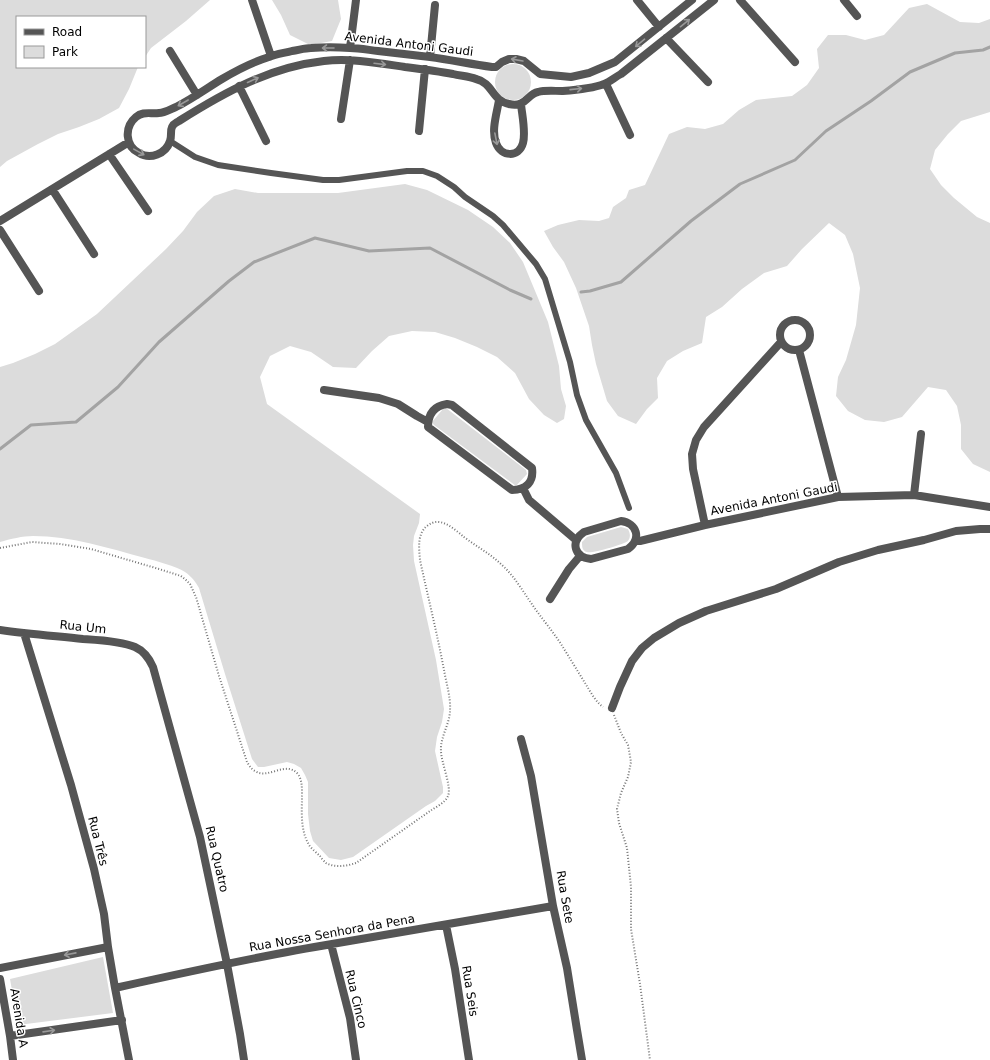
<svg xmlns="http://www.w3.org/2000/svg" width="990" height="1060" font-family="'DejaVu Sans',sans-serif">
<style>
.green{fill:#dcdcdc}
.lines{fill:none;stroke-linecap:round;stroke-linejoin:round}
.stream{stroke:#a3a3a3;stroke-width:3}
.path{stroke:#777;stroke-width:2;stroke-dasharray:1 2;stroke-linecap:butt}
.service{stroke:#555;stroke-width:6}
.minor{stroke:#555;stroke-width:8}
.oneway{stroke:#999}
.labels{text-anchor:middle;stroke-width:3;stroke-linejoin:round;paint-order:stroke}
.street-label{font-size:12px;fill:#000;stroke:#fff}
</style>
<rect width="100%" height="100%" fill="#fff"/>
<path class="green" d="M0,0H210L186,21L151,48L145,57V17H17V67H138L129,89L119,108L99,119L79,127L58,134L38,144L7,161L0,167Z
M272,0H338L341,19L332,41L310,45L290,35L281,15Z
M927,4L960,22L979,23L990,19V112L961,121L948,134L935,150L930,169L941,185L954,198L977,217L990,223V472L973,464L961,449V425L957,406L946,390L928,387L902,417L884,422L865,420L848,411L836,396L838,377L846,360L856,325L860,288L853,254L845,235L829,223L802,249L787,266L764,273L742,289L722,307L706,317L702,343L683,351L667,361L657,378L658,398L647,409L636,424L618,416L607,401L596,364L592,345L589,326L576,288L564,262L553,247L544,231L558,225L579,220L599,221L609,218L613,207L626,198L629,190L645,185L669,134L687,127L705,129L723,124L739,110L756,100L792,96L807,85L819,68L817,49L828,35H846L865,40L884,35L909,8Z
M495 82a18 18 0 1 1 36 0a18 18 0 1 1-36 0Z
M405,184L427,190L468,210L493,227L510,243L523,262L548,322L559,366L561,389L566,406L564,419L557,423L544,415L529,399L515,373L497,357L477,347L455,338L435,332L412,331L389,336L372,351L356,368L333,367L311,352L290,346L270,356L260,377L267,404L420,514L419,523L414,536L413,545L414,561L436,660L444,709L442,722L437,737L435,751L443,787V793L435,801L426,806L353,857L341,860L329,858L313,841L310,831L308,814V782L305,775L301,768L294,764L287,762L264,767H258L252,759L225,674L199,588C195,581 192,577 185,572C176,566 156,561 145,558C108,548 71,536 33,536C23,536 10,539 0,542V367L13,363L35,354L55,344L97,314L166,249L183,231L197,212L214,196L235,189L258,193H338Z
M446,408L526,470L527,474L516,486L434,425L432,422L443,409Z
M621,527L628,529C630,533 631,537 628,541C625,544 591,554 587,552C582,551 582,546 582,542L587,537Z
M103,957L113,1013L18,1025L10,979Z"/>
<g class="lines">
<path class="stream" d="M581,292L590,291L621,282L691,221L740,184L795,160L826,131L871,101L910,72L955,53L983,50L990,47
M0,449L31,425L76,422L118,387L159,342L229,281L254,262L315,238L369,251L430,248L510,290L531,299"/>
<path class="path" d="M0,548L32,542L60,544L91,549L159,569L181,576L186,580L190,584L196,597L219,676L247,762C249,765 251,769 255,771C268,780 286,760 298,774C302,780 302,787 302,795C302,810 300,828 308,843C310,848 316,852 320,856C321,858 324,861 326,863C335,868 347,866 356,863L430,811C436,807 445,803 448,796C452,787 441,762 441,751C440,737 450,724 450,710C451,698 446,682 444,670C437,633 428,597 420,560C419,548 417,534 427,526C440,515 454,529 464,537C477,547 491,554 503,566C516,578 525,595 536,610C544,621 553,632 561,644C569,657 577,670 585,683C590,691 595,701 603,707
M614,715L621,733L628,745L631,762L628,777L621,793L617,809L619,823L627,848L631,887V929L640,984L650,1060"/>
<path class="service" d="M170,141L195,157L218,165L271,173L323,180H339L407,171H423L437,176L454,187L465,197L493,216L503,225L536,264L545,279L570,362L577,395L586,420L616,473L629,508"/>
<path class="minor" d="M252,0L271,56
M637,0L659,27
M692,0L615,62L589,73L571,77L540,74L524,61L516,59H509L502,62L496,67H492C471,64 451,60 430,57C413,55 395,53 378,51C369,50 359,48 350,48C337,47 323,47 311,48C305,48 299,50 292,51C285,53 276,54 269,57C253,62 237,70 222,79C207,88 192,99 176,107C171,109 164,113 159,113C150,114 143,111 136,117C124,127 125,146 139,153C150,160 166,154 170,141C172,136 170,131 172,127C174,123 176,123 179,121C225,92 270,67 324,61C351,58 378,63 405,67C421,69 437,71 453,74C460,76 469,76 476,79C493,83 492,101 509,104C526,108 527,94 538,92C545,90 554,91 562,91C576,90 591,89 604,84C610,82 615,77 621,74L714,0
M740,0L795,62
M844,0L857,16
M666,38L708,82
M350,48L356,0
M170,51L197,95
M430,57L435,5
M606,84L630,135
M239,86L266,141
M499,100C497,113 491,130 496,143C501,157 519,158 523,143C526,132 522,115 521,104
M341,119L350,60
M419,131L425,69
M109,154L148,211
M52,189L94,254
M0,221L129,142
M0,230L39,291
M780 335a15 15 0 1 1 30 0a15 15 0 1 1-30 0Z
M799,350L838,497
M324,390L379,398L398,404L417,416L428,422
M447,404L452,405L532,468C534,482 526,490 512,490L428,427C428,414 434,406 447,404Z
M523,488L529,500L576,540
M914,495L921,434
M621,521C637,523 642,539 628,549L591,559C574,557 570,542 584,532Z
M705,525L693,469L692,454L696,440L704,427L781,342
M636,540L640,541L705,525L838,497L914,495L990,507
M550,599L569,569L580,556
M0,630C28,634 55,636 83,639C98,640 121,641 135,647C144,651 149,658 153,667L200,837L227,964L240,1034L244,1060
M24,633L71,785L94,869L104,914L108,947L115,988L129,1060
M612,708L620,687L632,661L642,648L654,638L679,623L706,611L776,589L839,562L878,550L924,540L956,531L980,529H990
M521,739L531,776L553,906L567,968L577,1030L582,1060
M446,925L455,969L469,1060
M331,944L350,1018L356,1060
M0,968L108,947
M0,979L10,1036L13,1060
M115,988C187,972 259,956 332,944C406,931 480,919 553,906
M10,1036L122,1020"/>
</g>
<defs><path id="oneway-shaft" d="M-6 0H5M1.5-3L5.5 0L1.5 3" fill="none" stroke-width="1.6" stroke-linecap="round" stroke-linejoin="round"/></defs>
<g class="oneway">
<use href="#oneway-shaft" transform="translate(685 23) rotate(-39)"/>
<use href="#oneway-shaft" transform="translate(640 43) rotate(140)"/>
<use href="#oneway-shaft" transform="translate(328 48) rotate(-180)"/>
<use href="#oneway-shaft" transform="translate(517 60) rotate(-170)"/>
<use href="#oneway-shaft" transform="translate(380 64) rotate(7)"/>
<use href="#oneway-shaft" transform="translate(253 80) rotate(-24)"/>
<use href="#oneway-shaft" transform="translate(576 89) rotate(-6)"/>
<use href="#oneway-shaft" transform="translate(183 103) rotate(150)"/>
<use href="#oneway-shaft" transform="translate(496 139) rotate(79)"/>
<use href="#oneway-shaft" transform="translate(139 152) rotate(29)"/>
<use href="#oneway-shaft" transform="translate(70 954) rotate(169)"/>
<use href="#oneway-shaft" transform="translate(49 1031) rotate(-8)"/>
</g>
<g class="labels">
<g class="street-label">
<text transform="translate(409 44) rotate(7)" y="4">Avenida Antoni Gaudi</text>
<text transform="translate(774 499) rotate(-11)" y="4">Avenida Antoni Gaudi</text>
<text transform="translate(83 627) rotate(6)" y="4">Rua Um</text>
<text transform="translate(98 841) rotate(76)" y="4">Rua Três</text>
<text transform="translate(217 859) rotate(77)" y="4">Rua Quatro</text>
<text transform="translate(565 897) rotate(80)" y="4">Rua Sete</text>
<text transform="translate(332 933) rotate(-10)" y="4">Rua Nossa Senhora da Pena</text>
<text transform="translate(470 991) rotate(81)" y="4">Rua Seis</text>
<text transform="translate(356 999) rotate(77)" y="4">Rua Cinco</text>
<text transform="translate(19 1018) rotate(81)" y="4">Avenida A</text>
</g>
</g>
<rect x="16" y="16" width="130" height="52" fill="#ffffff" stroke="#999999"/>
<rect x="24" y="29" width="20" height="6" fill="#555555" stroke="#999999"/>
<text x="52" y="36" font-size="12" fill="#000000">Road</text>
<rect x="24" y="46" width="20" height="12" fill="#dcdcdc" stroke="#999999"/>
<text x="52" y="56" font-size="12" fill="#000000">Park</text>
</svg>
